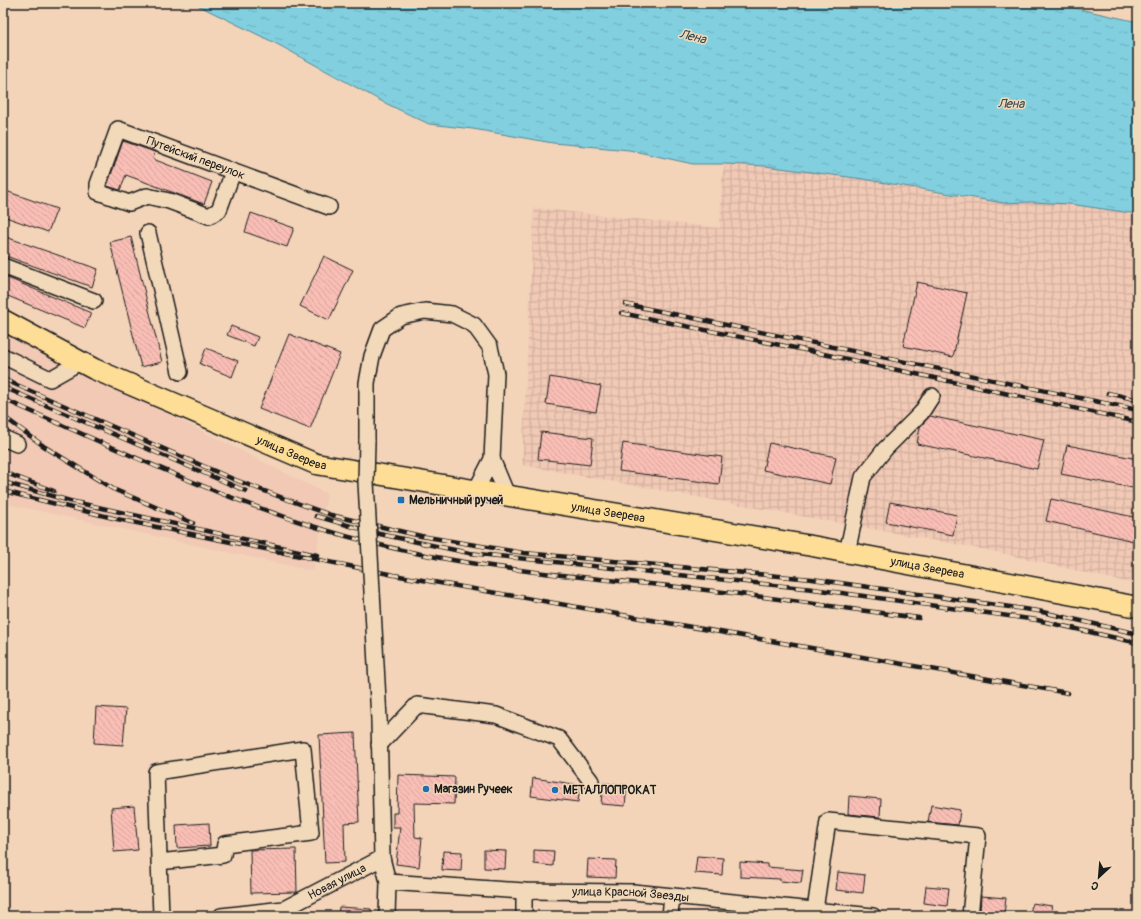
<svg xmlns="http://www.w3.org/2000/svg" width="1141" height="919" font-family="Pangolin,sans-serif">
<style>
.built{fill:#f1c9b5}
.industrial{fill:url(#industrial-grid)}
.water{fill:url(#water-ripples);stroke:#598791}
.building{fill:url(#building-back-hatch);stroke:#1c1c1c}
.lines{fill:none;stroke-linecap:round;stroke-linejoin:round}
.minor-casing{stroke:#1c1c1c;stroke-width:18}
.major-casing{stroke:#1c1c1c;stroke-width:23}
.minor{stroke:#f2d9ba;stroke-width:15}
.major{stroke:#fedd96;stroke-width:20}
.rail-casing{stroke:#1c1c1c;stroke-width:4.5}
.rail{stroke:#f2d9ba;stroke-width:3;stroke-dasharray:9;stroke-linecap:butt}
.minor-bridge-casing{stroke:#1c1c1c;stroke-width:18;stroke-linecap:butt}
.minor-bridge{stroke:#f2d9ba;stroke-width:15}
.poi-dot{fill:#1f6fb2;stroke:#f2d9ba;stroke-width:1.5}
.labels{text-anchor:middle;stroke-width:3;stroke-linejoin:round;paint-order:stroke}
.street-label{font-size:12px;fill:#1c1c1c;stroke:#f2d9ba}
.poi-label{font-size:12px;font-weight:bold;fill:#1c1c1c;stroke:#f2d9ba;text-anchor:start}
.water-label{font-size:13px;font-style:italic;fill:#35494d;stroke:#f2d9ba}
</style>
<defs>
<pattern id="industrial-grid" width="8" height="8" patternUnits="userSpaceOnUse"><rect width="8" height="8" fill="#f1c9b5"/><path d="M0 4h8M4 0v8" fill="none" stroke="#ceac9b"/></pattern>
<pattern id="water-ripples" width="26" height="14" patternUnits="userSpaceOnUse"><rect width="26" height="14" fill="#81cfdf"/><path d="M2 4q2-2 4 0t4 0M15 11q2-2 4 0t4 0" fill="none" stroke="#6fb1bf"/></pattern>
<pattern id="building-back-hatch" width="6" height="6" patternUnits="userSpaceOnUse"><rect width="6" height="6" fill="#f9beb5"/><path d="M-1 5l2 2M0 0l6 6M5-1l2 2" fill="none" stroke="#d5a39b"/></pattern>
</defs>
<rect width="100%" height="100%" fill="#f3d4b9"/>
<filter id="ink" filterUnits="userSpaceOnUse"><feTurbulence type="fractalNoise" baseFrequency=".025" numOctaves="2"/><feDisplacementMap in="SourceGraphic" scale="8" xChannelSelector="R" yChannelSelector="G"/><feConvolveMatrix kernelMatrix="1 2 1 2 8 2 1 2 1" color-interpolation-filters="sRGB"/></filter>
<g filter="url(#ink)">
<path class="built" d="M3,331L327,494L313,571L3,503Z"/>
<path class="industrial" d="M725,164L765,166L863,179L966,198L1019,203L1032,202L1069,204L1138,214V585L992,551L522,465L534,208L720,228L722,177Z"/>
<path class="water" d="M193,3H1052L1138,22V214L1069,204L1032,202L1003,203L863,179L765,166L725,164H693L629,150L553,143L473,129L429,124L383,102L277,44Z"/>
<path class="building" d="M123,141L155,152L153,159L212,182L204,204L126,175L120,190L107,186Z
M3,190L57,209L48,232L3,216Z
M251,213L294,228L287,247L245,232Z
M3,236L98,269L92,287L3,255Z
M131,237L162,362L141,367L110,242Z
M324,256L353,270L329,320L300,306Z
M3,276L91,313L85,328L3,294Z
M917,282L967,293L953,357L903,346Z
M231,326L258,337L254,346L227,335Z
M289,334L340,354L310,429L259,409Z
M206,348L238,361L232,377L200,364Z
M550,377L601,386L596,412L546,404Z
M930,416L1044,440L1037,469L917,444L920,427Z
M541,432L593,438L590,465L538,459Z
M623,443L722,457L719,484L619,471Z
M769,443L836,457L830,484L763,470Z
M1067,445L1138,459V489L1061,474Z
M1051,499L1138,518V542L1046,521Z
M890,502L957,515L953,535L886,522Z
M96,707L126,709L123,745L94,743Z
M355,733L359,822L344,823L345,862L325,863L319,735Z
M398,775L455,777L454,804L414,803L415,837L422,838L419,867L396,864L400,827H393V813H397Z
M533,778L580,785L578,802L531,796Z
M603,783L627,785L625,806L601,804Z
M849,796L881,799L880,817L848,814Z
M931,805L960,810L958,825L928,822Z
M134,806L138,850L114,852L111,808Z
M209,823L210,846L177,848L176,825Z
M296,849L297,892L251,893L250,850Z
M484,850L506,851L505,869L484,868Z
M534,850L554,851L553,866L534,864Z
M443,851L462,852L461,871L442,870Z
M697,856L723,858L722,875L695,873Z
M588,859L616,860L615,878L587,877Z
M740,862L767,864V867L803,870L801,883L780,881V879L740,877Z
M838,872L865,875L863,893L836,890Z
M926,886L949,888L947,906L924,903Z
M981,896L1006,898L1004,914L980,913Z
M1032,903L1052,906L1050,916H1030Z
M339,907L371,909V916H338Z"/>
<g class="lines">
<g class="minor-casing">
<g id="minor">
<path id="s1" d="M233,172L219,210L209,216L169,201L147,196L129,203L98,192V184L118,129L329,207"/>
<path d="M148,233L180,372"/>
<path d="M3,266L94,301"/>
<path d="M3,356L50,379L80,362"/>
<path d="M3,438L17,444"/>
<path d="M367,441V383L372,356L382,329L401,316L425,311L452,314L474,325L490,347L496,374L492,459L476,490"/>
<path d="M492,459L507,495"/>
<path d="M847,553L863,477L885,449L921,413L932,396"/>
<path d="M379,719L382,858L388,882L387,916"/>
<path d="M379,745L417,705L496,715L559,739L591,781"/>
<path d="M159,862L223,855L225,844L311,833L303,749L156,772L161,916"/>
<path id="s2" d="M388,882L524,891L633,892L873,916"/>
<path d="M815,910L828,821L978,836L970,916"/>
<path id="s3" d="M221,916L284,909L382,858"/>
<path d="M524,916V891"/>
<path d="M670,916L672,896"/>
</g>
</g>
<g class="major-casing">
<g id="major">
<path id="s4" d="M3,320L94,369L316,464L812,546L1138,607"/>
</g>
</g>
<use href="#minor" class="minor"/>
<use href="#major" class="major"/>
<g class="rail-casing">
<path id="rail" d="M625,304L1138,410
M621,313L805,350L1138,422
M3,379L233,479L283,498L331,515L421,536L524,553L812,579L1038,611L1138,634
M3,387L246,491
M1108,393L1138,400
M3,399C125,452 246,512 376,544C484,571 596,578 706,590C777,598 848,609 919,618
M3,416L45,447L113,489L193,523
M3,472L54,491
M3,482L70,501L317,555
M3,491L117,519L394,575L1068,693
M316,516L375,533L469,553L813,589L1037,620L1138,643"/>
</g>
<use href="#rail" class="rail"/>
<g class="minor-bridge-casing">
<path id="minor-bridge" d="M367,441L366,482L379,719"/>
</g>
<use href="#minor-bridge" class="minor-bridge"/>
</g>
</g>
<g class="poi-dot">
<rect x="397" y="496" width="8" height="8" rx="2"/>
<circle cx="426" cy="789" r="4"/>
<circle cx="555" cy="790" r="4"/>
</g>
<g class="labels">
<g class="street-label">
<text dy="4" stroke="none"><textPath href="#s1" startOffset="319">Путейский переулок</textPath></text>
<text dy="4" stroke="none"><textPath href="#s4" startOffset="318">улица Зверева</textPath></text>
<text dy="4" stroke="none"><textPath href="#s4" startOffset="641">улица Зверева</textPath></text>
<text dy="4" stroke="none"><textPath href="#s4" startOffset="965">улица Зверева</textPath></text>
<text dy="4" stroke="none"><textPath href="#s3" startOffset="123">Новая улица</textPath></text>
<text dy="4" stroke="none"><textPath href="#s2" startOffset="243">улица Красной Звезды</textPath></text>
</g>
<g class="poi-label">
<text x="409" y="504">Мельничный ручей</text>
<text x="434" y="793">Магазин Ручеек</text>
<text x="563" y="794">МЕТАЛЛОПРОКАТ</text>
</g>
<g class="water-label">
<text transform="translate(693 36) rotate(13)" y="5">Лена</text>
<text x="1011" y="108">Лена</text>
</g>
</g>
<rect width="1141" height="919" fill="none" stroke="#f2d9ba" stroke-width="16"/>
<rect x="8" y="8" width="1125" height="903" fill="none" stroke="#1c1c1c" stroke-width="1.5" filter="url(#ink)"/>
<g transform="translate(1099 877) rotate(206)" stroke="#f2d9ba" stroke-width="3" paint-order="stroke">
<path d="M0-3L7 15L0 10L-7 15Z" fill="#1c1c1c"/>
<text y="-6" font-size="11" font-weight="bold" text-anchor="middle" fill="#1c1c1c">С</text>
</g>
</svg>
